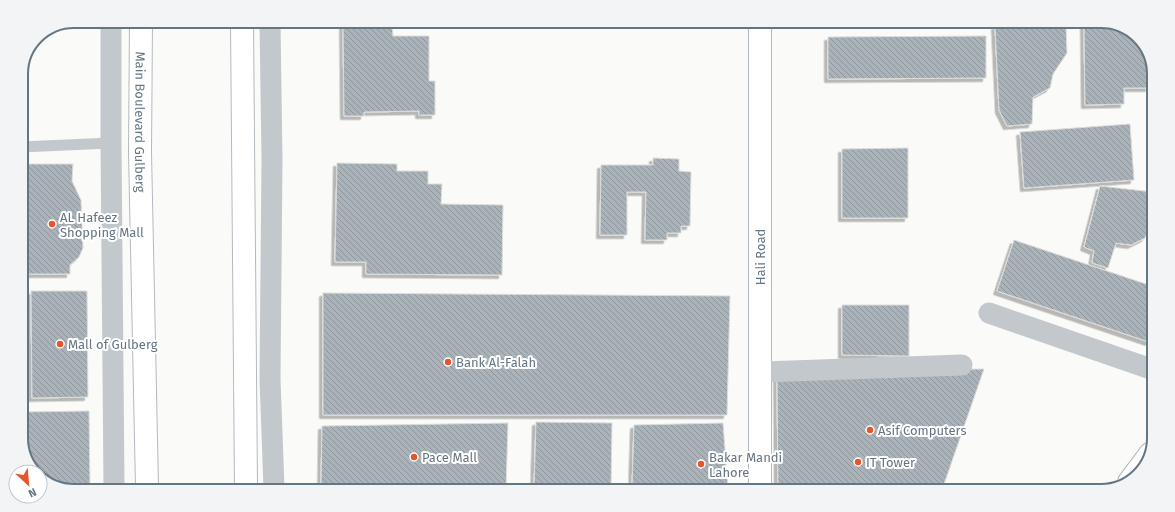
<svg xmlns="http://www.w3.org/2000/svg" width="1175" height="512" font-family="'Fira Sans',sans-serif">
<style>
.building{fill:url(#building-back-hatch);stroke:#dcdcda;filter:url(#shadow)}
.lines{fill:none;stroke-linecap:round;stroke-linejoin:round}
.secondary-casing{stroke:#b3babf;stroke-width:24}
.lane{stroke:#c3c8cc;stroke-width:11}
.street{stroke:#c3c8cc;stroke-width:21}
.secondary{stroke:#fff;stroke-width:22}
.poi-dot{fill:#e4572e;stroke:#fff;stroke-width:1.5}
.labels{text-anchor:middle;stroke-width:4;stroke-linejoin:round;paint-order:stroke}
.street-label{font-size:13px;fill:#657683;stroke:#fff}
.poi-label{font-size:13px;fill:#657683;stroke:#fff;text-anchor:start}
.rim{fill:none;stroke:#657683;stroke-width:2}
</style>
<defs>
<pattern id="building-back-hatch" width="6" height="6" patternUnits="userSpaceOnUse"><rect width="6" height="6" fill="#aab3b9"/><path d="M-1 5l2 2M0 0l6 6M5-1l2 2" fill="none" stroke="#8e969c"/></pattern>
<filter id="shadow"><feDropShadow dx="-3.5" dy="3.5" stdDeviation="0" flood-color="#0004"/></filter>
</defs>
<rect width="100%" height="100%" fill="#fafaf8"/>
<path class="building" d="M343,23H392L393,36H429V81H435V115H419V111L364,112V116H344Z
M1084,25H1121L1143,42L1154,70V80H1149V88H1124V104L1085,105Z
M995,26H1066L1067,53L1053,74L1050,88L1033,97L1032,124L1007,126L999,110Z
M986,36V78L828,79V37Z
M1130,124L1134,180L1024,188L1020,132Z
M908,148V218H842V149Z
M653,158L679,159V171L691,172L690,226H681V233H667V240H645L646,192H627V235H600L601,165H653Z
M337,163L397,164V171H428V184H442L441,204L503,205L502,275L366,274V262H335Z
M21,164H73L72,181L81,200L83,248L79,257L70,265V274H21Z
M1100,186L1153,192L1152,229H1149L1145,238L1131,245L1116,243L1108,268L1092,263L1094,251L1084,247Z
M1014,240L1152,286L1151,337L1149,342L997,291Z
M31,291H87L88,397L32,398Z
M323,293L730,296L727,415H323Z
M842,305H909V356L842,355Z
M984,369L942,490H778L777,371Z
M89,411L90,487H54L40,477V472L32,470L21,442V412Z
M536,422L612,423L611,489H534Z
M508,423L506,489L321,488L322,426Z
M723,423L728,490L632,489L634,425Z"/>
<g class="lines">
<g class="secondary-casing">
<g id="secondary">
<path id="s1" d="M141,21L140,152L147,487"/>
<path d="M242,22L246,488"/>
<path d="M760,24V490"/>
<path d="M1129,482L1150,454"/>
</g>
</g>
<path class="lane" d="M21,147L111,143"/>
<path class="street" d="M111,21V143L114,487
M270,22L272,160L270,379L274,488
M989,313L1151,369
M761,372L962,365"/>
<use href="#secondary" class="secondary"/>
</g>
<g class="poi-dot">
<circle cx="52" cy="224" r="4"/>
<circle cx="60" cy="344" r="4"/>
<circle cx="448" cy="362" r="4"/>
<circle cx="870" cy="430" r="4"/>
<circle cx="414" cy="457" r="4"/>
<circle cx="858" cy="462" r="4"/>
<circle cx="701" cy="464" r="4"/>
</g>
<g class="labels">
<g class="street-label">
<text dy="5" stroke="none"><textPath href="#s1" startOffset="101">Main Boulevard Gulberg</textPath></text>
<text transform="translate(760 257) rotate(-90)" y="5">Hali Road</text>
</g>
<g class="poi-label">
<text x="60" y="222">AL Hafeez<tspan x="60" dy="15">Shopping Mall</tspan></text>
<text x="68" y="349">Mall of Gulberg</text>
<text x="456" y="367">Bank Al-Falah</text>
<text x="878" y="435">Asif Computers</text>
<text x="422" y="462">Pace Mall</text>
<text x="709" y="462">Bakar Mandi<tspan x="709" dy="15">Lahore</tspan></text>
<text x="866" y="467">IT Tower</text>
</g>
</g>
<path d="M0 0H1175V512H0ZM74 28H1101A46 46 0 0 1 1147 74V438A46 46 0 0 1 1101 484H74A46 46 0 0 1 28 438V74A46 46 0 0 1 74 28Z" fill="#f3f4f5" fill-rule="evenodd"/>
<path class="rim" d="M74 28H1101A46 46 0 0 1 1147 74V438A46 46 0 0 1 1101 484H74A46 46 0 0 1 28 438V74A46 46 0 0 1 74 28Z"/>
<g transform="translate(28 484) rotate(154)"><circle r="19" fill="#ffffff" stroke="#c1c8cd"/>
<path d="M0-3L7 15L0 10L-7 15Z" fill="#e4572e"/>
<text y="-6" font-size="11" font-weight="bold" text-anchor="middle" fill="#657683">N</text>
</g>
</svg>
